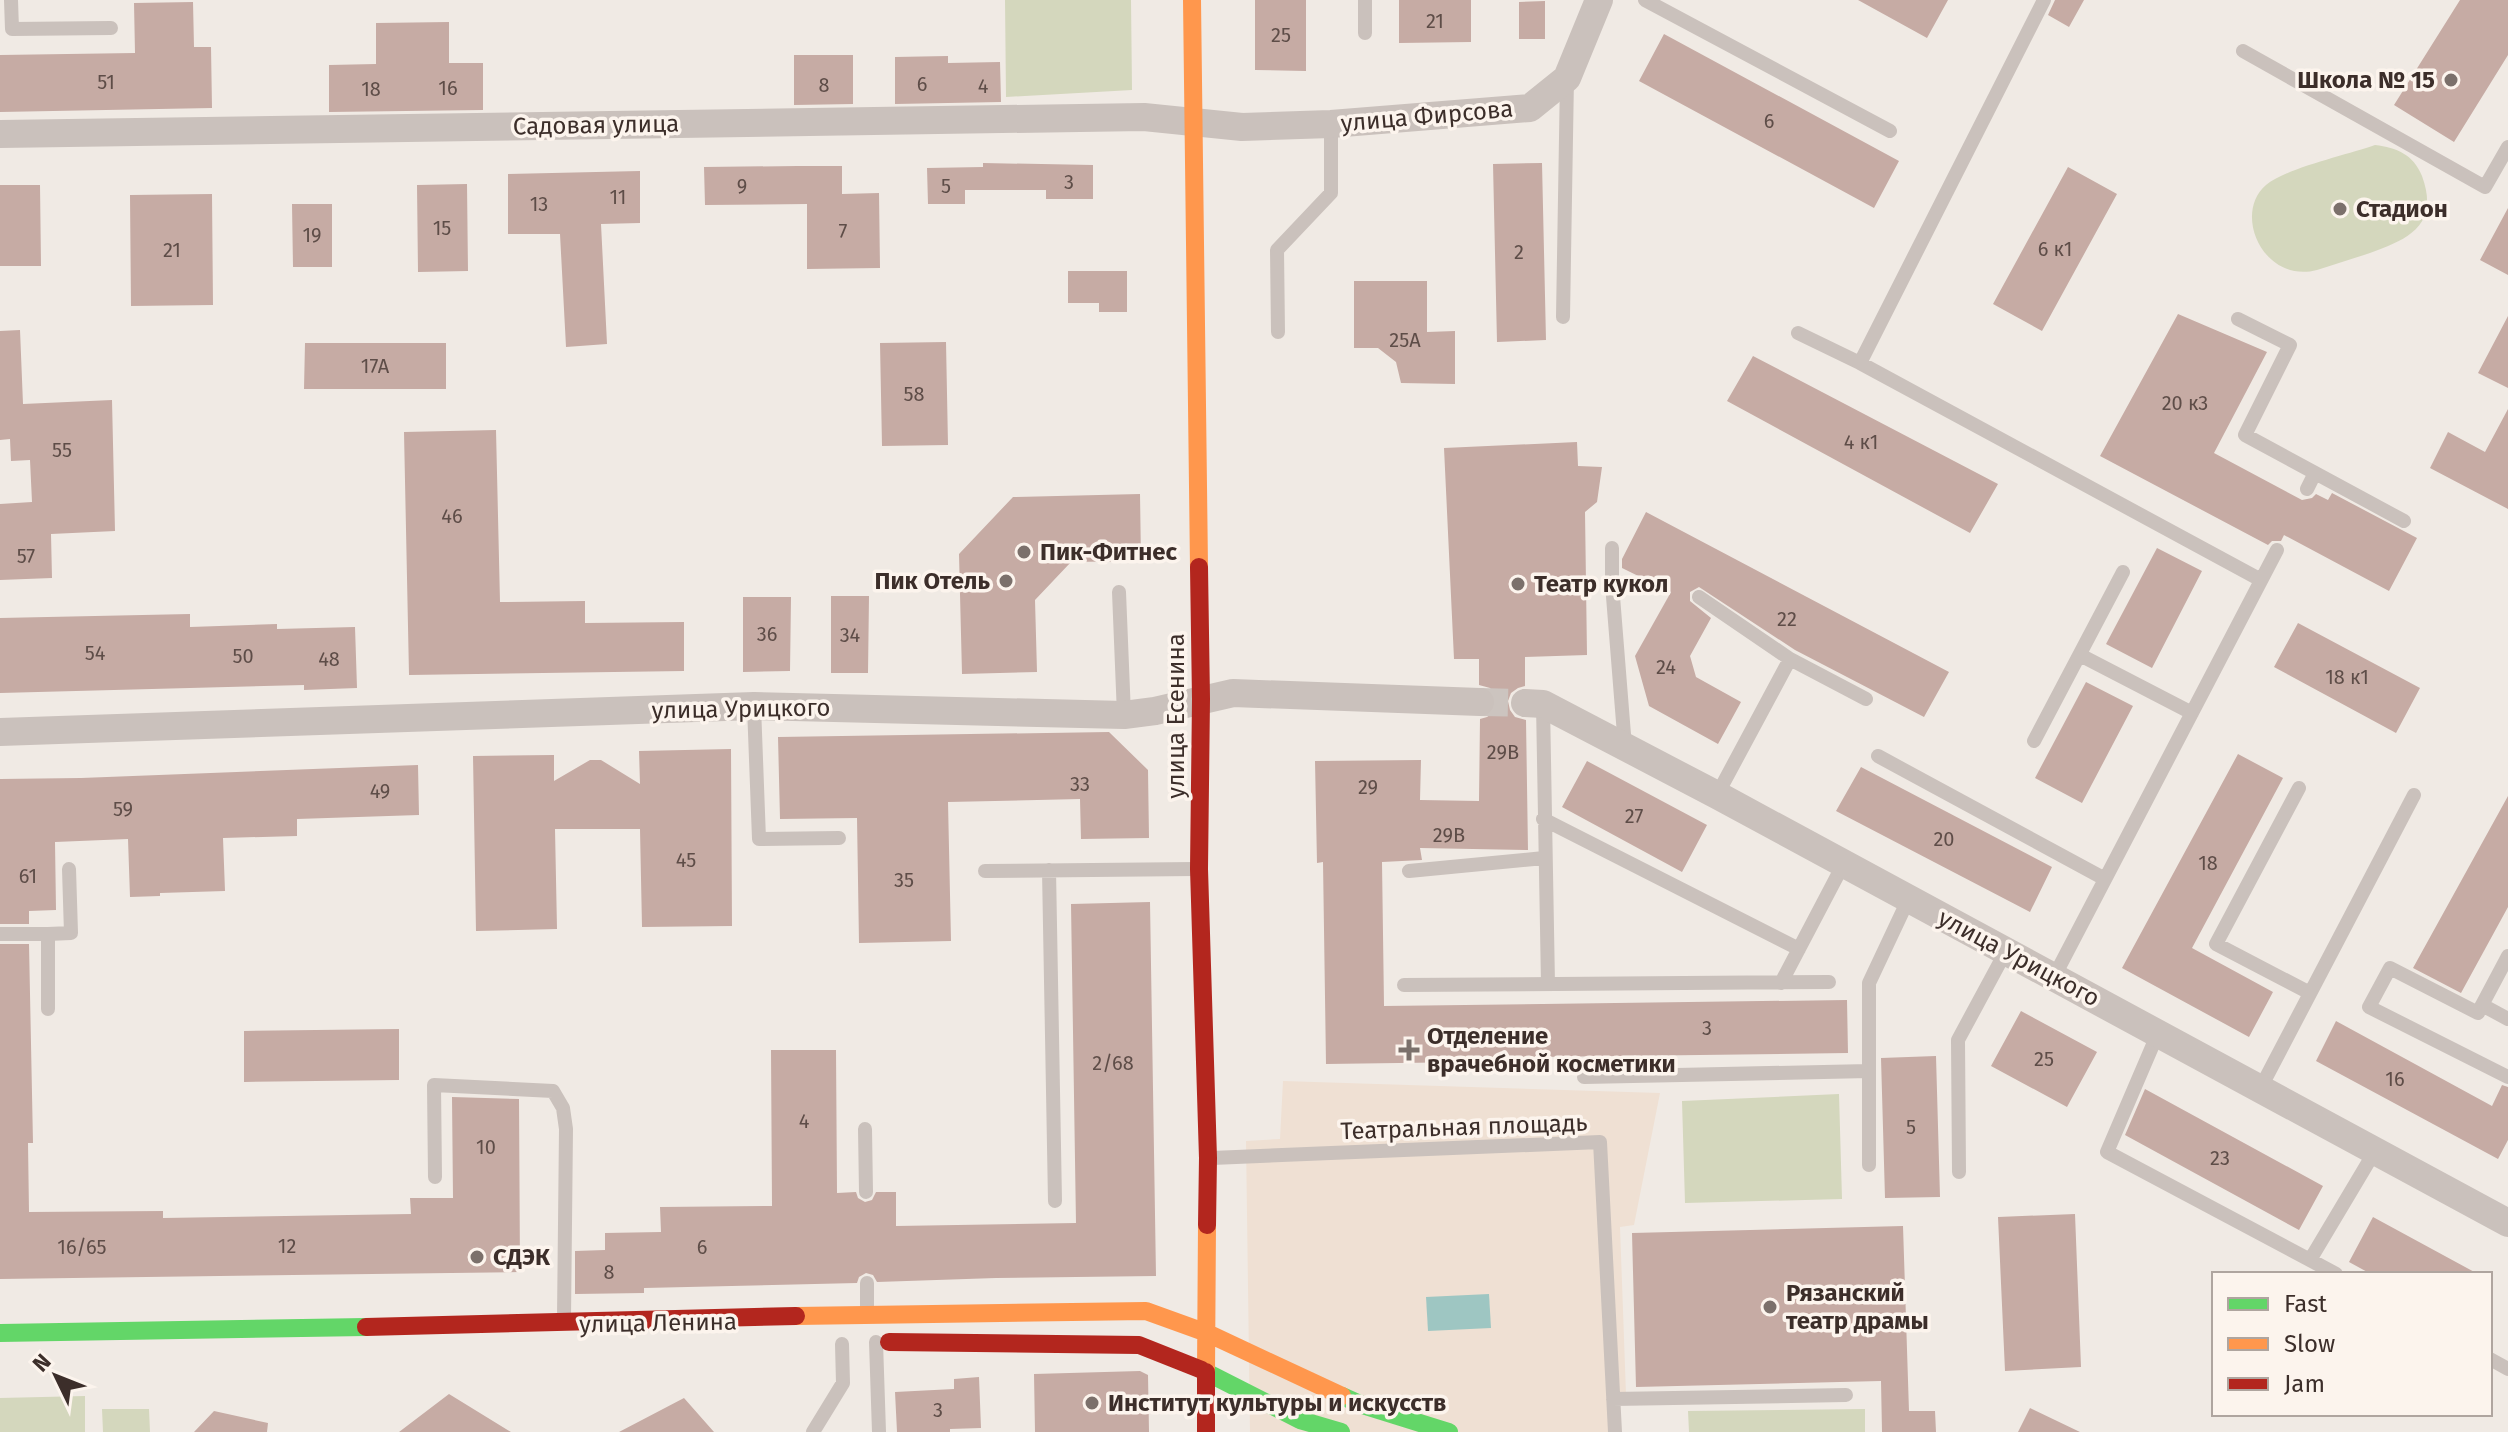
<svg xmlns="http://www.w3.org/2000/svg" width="2508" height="1432" font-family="'Fira Sans',sans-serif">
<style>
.green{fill:#d4d7bd}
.plaza{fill:#efe0d3}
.water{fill:#9ec6c2}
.building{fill:#c6aba4}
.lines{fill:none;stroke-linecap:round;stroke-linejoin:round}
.street-tunnel{stroke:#ccc4bf;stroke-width:28;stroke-dasharray:28 14;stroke-linecap:butt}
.lane{stroke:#cac1bc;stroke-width:14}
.street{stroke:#cac1bc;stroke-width:28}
.fast{stroke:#63d668;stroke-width:18}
.slow{stroke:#ff974d;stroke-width:18}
.jam{stroke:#b3261e;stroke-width:18}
.poi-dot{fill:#7b706b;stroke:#fcf4ed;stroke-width:3}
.labels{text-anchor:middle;stroke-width:7;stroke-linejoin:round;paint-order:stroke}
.number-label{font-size:20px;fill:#5e4d48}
.poi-label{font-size:24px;font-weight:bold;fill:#3c2e2a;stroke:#fcf4ed;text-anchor:start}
.street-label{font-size:24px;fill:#3c2e2a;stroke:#fcf4ed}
</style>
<rect width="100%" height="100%" fill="#f0eae4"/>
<path class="green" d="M1005,0H1131L1132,90L1006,97Z
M2375,145C2397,148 2413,154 2422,176C2441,228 2404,241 2364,255C2348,260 2333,265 2317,270C2264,284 2232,214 2266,185C2286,168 2347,155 2375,145Z
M1839,1094L1842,1199L1685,1203L1682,1101Z
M85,1396V1432H0V1398Z
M102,1409H149L150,1432H103Z
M1865,1409V1432H1689L1688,1411Z"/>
<path class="plaza" d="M1283,1081L1660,1093L1634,1225L1620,1227L1626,1394H1608L1610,1432H1250L1246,1141L1280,1139Z"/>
<path class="water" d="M1489,1294L1491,1328L1428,1331L1426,1297Z"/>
<path class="building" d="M1255,0H1306V71L1255,70Z
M1399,0H1471V42L1399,43Z
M1858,0H1948L1927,38Z
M2055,0H2084L2069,27L2048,15Z
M2460,0H2508V55L2454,142L2394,105Z
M1545,1V39H1519V2Z
M193,2L194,47H211L212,108L0,112V55L135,53L134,3Z
M449,22V63H483V110L329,112V65L376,64V23Z
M1664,34L1899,161L1874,208L1639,81Z
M794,55H853V104L794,105Z
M948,56V63L1000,62L1001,102L895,104V57Z
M983,163L1093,165V199H1046V190H965V204H928L927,168L983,167Z
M1542,163L1546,340L1497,342L1493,164Z
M798,166H842V194L879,193L880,268L807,269V204L705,205L704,167Z
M2068,167L2117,194L2042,331L1993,304Z
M640,171V223L601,224L607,344L566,347L560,234H508V174Z
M467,184L468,271L418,272L417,185Z
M0,185H40L41,266H0Z
M212,194L213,305L131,306L130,195Z
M292,204H332V267H293Z
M2508,208V275L2480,260Z
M1068,271H1127V312H1099V303H1068Z
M1354,281H1427V332L1455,331V384L1401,383L1396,362L1378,348H1354Z
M2178,314L2267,352L2214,453L2302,500L2312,498L2316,494L2328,500L2332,493L2417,538L2389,591L2284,535L2281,541H2272L2268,545L2100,456Z
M2508,316V388L2478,373Z
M20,330L23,404L112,400L115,531L51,534L52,578L0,580V504L32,502L30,460L11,461L10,439L0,440V331Z
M946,342L948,445L882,446L880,343Z
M305,343H446V389H304Z
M1753,356L1998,484L1970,533L1727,401Z
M2508,409V509L2430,468L2448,432L2485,452Z
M496,430L500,602L585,601V623L684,622V671L409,675L404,432Z
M1577,442L1578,466L1602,467L1597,502L1585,512L1587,655L1525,657V686L1518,688L1511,693L1508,701L1510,710L1515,717L1526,720L1528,850L1420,848L1422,860L1382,862L1384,1006L1847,1000L1848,1053L1539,1057V1061L1326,1064L1323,862L1317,863L1315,761L1421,760L1420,800L1479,801L1480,719L1487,717L1494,712L1497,702L1495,695L1490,688L1479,685V659H1454L1444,448Z
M1140,494L1141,561L1071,562L1035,600L1037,672L962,674L959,554L1013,497Z
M1646,512L1949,672L1924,717L1795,650L1699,587L1690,592V601L1711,618L1690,656L1696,677L1741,702L1718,744L1649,706L1635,656L1671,592L1622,568V559Z
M2157,548L2202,571L2152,668L2106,644Z
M831,596H869L868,673H831Z
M743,597H791L790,671L743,672Z
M190,614V627L277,624V629L355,627L357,688L304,690V685L0,693V618Z
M2298,623L2420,688L2396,733L2274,667Z
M2086,682L2133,706L2082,803L2035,778Z
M1109,732L1148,770L1149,838L1081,839L1080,799L948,802L951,941L859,943L857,818L780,819L778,737Z
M731,749L732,926L642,927L640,829H555L557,929L476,931L473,756L554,755V781L590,760H601L640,784L639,751Z
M2238,754L2283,778L2192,948L2273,992L2249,1037L2122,968Z
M1587,761L1707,825L1682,872L1562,807Z
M418,765L419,815L297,819V836L223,838L225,891L160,893V896L130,897L128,839L55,842L56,910L29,911V924H0V779L81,778Z
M1861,767L2052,867L2030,912L1836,811Z
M2508,796V907L2461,993L2413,968Z
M1150,902L1156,1276L996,1278L877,1282L873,1275L866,1273L859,1277L857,1283L644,1288V1293L575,1294V1251L605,1250V1233L661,1232L660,1207L772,1206L771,1050H836L837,1193L856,1192L858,1198L865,1202L872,1200L876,1192H896V1226L1076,1223L1071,904Z
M0,944H29L33,1143H28L29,1212L163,1211V1218L411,1214L410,1198H453L452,1097L519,1099L520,1272L0,1279Z
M2021,1011L2097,1052L2067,1107L1991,1066Z
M2336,1021L2492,1106L2502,1085L2508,1087V1140L2498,1159L2316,1061Z
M399,1029V1080L244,1082V1031Z
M1936,1056L1940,1197L1885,1198L1881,1058Z
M2145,1089L2323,1186L2299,1230L2125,1135Z
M2075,1214L2081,1367L2005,1371L1998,1217Z
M2373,1217L2478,1274H2371L2349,1262Z
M1903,1226L1909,1411H1935L1936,1432H1882L1881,1381L1636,1387L1632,1233Z
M1140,1371L1148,1375L1149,1432H1035L1034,1374Z
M979,1377L981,1428L950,1429V1432H897L895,1392L954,1389V1379Z
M449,1394L511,1432H399Z
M684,1398L714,1432H619Z
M2030,1408L2080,1432H2018Z
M214,1411L268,1423L267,1432H194Z"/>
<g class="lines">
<path class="street-tunnel" d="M1480,702L1525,703"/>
<path class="lane" d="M11,0L12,29L111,28
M1365,0V33
M1645,0L1890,131
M2243,51L2485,187L2508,147
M1563,317L1567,78
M2238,319L2290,345L2245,435L2404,521
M1278,332L1277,250L1331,193V124
M1798,333L1860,363L2261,580
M1860,363L2044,0
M2307,489L2315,473
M1612,548V584L1625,747
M1119,592L1124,715
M1699,597L1790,659
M2080,655L2192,713
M1543,704L1548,984
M754,706L759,839L839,838
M2034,741L2123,572
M1878,756L2105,879
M2299,788L2216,944L2310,993
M1717,795L1790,659L1866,699
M1543,819L1799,949
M1049,870L1055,1201
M985,871L1195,869
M1409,871L1544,858
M0,934H48V1009
M48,934L71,933L69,869
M2508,956L2482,1005L2508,1019
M2054,977L2277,550
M1781,983L1844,863
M1404,985L1829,982
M2482,1005L2478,1013L2390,968L2369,1007L2508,1077
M2158,1033L2107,1152L2310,1260L2375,1151
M1584,1077L1869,1071
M2260,1089L2414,795
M865,1129L866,1192
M1212,1158L1600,1142L1615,1432
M1869,1165V983L1909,898
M1959,1172L1958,1040L2006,951
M435,1177L434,1085L553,1091L563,1108L566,1129L564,1318
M2310,1260L2336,1274
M867,1283V1310
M876,1342L879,1432
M2490,1359L2508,1369
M1613,1399L1846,1395
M813,1432L843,1383L842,1344"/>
<path class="street" d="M0,134L1144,117L1242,127L1331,124L1530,108L1567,78L1599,0
M1525,703L1543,704L1717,795L2508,1223
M0,732L754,706L1124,715L1155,711L1233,693L1480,702"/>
<path class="fast" d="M0,1333L366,1327
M1202,1370L1300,1420L1341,1432
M1342,1396L1362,1405L1449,1432"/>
<path class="slow" d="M1192,0L1199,567
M796,1316L1146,1311L1207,1333L1342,1396
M1206,1372L1207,1225"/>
<path class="jam" d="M1199,567L1201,699L1199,869L1208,1158L1207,1225
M366,1327L796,1316
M889,1342L1139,1345L1202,1370
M1206,1372V1432"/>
</g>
<g class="poi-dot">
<circle cx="2451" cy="80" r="8"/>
<circle cx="2340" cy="209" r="8"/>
<circle cx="1024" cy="552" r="8"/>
<circle cx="1006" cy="581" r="8"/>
<circle cx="1518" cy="584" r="8"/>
<path d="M1405 1038h8v8h8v8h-8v8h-8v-8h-8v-8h8z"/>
<circle cx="477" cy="1257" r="8"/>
<circle cx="1770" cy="1307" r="8"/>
<circle cx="1092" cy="1403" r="8"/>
</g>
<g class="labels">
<g class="number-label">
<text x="1435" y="28">21</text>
<text x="1281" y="42">25</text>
<text x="106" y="89">51</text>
<text x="922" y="91">6</text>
<text x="824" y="92">8</text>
<text x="983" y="93">4</text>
<text x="448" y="95">16</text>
<text x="371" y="96">18</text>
<text x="1769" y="128">6</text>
<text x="1069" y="189">3</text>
<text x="742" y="193">9</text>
<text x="946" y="193">5</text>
<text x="618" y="204">11</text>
<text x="539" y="211">13</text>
<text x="442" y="235">15</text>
<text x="843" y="238">7</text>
<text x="312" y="242">19</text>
<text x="2055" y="256">6 к1</text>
<text x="172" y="257">21</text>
<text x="1519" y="259">2</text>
<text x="1405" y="347">25А</text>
<text x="375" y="373">17А</text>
<text x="914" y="401">58</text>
<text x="2185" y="410">20 к3</text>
<text x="1861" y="449">4 к1</text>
<text x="62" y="457">55</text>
<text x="452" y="523">46</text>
<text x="26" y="563">57</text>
<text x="1787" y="626">22</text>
<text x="767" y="641">36</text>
<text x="850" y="642">34</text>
<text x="95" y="660">54</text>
<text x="243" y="663">50</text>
<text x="329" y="666">48</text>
<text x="1666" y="674">24</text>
<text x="2347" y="684">18 к1</text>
<text x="1503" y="759">29В</text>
<text x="1080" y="791">33</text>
<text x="1368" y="794">29</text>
<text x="380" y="798">49</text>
<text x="123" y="816">59</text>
<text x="1634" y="823">27</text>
<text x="1449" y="842">29В</text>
<text x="1944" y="846">20</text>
<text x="686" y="867">45</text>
<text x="2208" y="870">18</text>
<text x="28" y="883">61</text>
<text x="904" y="887">35</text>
<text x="1707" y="1035">3</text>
<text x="2044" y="1066">25</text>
<text x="1113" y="1070">2/68</text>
<text x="2395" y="1086">16</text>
<text x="804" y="1128">4</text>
<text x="1911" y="1134">5</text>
<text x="486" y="1154">10</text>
<text x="2220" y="1165">23</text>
<text x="287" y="1253">12</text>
<text x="82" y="1254">16/65</text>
<text x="702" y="1254">6</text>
<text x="609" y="1279">8</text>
<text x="938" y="1417">3</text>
</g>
<g class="poi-label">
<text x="2435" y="88" text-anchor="end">Школа № 15</text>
<text x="2356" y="217">Стадион</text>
<text x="1040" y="560">Пик-Фитнес</text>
<text x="990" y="589" text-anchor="end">Пик Отель</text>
<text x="1534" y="592">Театр кукол</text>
<text x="1427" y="1044">Отделение<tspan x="1427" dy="28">врачебной косметики</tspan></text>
<text x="493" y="1265">СДЭК</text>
<text x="1786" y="1301">Рязанский<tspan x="1786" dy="28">театр драмы</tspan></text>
<text x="1108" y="1411">Институт культуры и искусств</text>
</g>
<g class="street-label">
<text transform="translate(1427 116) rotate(-5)" y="8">улица Фирсова</text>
<text transform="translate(596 125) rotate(-1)" y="8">Садовая улица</text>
<text transform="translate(741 709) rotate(-1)" y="8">улица Урицкого</text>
<text transform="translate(1176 716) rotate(-90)" y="8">улица Есенина</text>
<text transform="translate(2019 958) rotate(28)" y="8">улица Урицкого</text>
<text transform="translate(1464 1127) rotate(-2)" y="8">Театральная площадь</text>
<text transform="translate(658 1323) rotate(-1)" y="8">улица Ленина</text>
</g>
</g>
<rect x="2212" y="1272" width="280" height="144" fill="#fcf4ed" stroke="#afa59f" stroke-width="2"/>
<rect x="2228" y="1298" width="40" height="12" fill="#63d668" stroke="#afa59f" stroke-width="2"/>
<text x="2284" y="1312" font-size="24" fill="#3c2e2a">Fast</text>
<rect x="2228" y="1338" width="40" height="12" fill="#ff974d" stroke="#afa59f" stroke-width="2"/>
<text x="2284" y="1352" font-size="24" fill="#3c2e2a">Slow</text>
<rect x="2228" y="1378" width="40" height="12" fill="#b3261e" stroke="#afa59f" stroke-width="2"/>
<text x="2284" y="1392" font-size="24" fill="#3c2e2a">Jam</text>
<g transform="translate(56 1376) rotate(313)" stroke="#fcf4ed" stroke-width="6" paint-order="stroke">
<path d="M0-6L14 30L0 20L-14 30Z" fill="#3c2e2a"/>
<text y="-12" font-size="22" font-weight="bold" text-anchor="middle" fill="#3c2e2a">N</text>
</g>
</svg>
